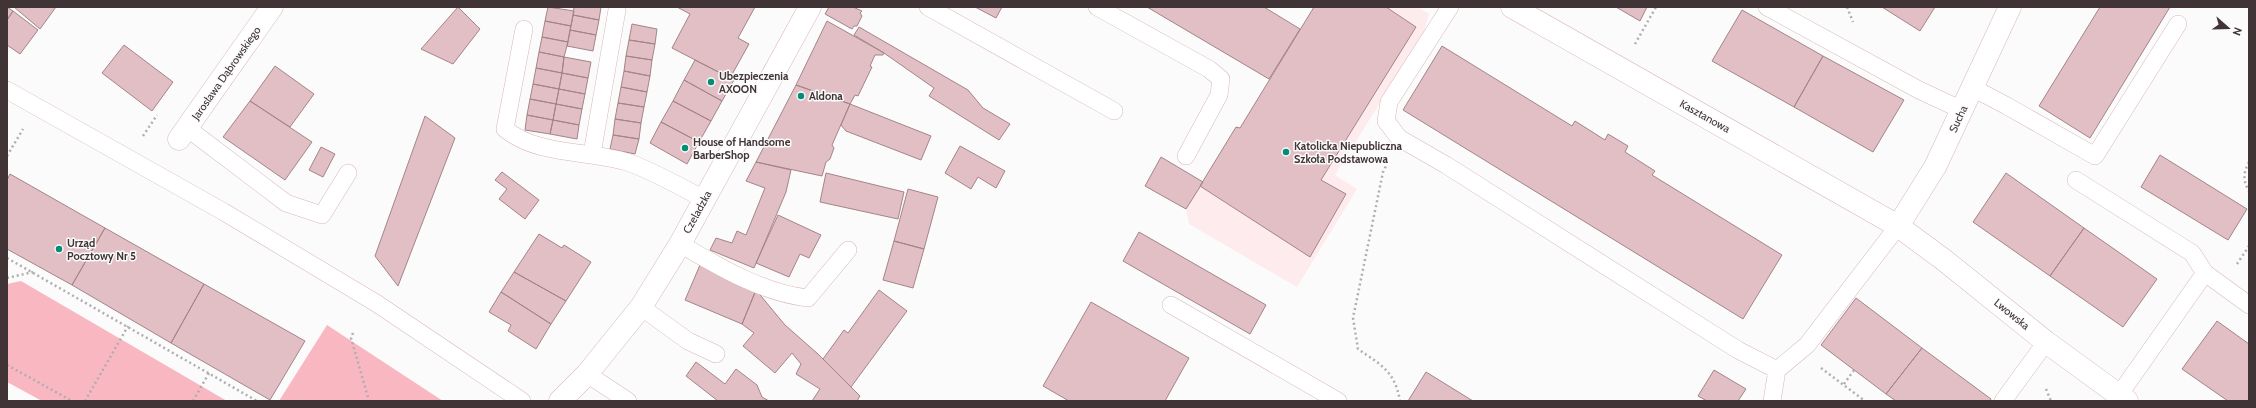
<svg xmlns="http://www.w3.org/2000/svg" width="2256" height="408" font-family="Cabin,sans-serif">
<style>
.built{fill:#feebee}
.green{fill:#f9b7c2}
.building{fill:#e1bfc4;stroke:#a48489}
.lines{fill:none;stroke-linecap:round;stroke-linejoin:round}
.lane-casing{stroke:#d9b7bc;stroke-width:18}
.street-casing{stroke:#d9b7bc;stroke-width:23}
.path{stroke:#b2adae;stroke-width:2.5;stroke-dasharray:2 3;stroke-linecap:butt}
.lane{stroke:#fff;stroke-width:17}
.street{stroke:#fff;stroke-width:22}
.poi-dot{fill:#048d74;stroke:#fbfbfb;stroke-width:1.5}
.labels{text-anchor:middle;stroke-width:3;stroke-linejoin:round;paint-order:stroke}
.street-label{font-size:11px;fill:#413436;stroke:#fbfbfb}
.poi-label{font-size:11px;font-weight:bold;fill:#413436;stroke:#fbfbfb;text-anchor:start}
</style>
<rect width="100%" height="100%" fill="#fbfbfb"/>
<path class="built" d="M1314,7H1418L1429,14L1424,32L1335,175L1357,189L1297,287L1189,224L1186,209L1236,127L1240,128Z"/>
<path class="green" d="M21,281L227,401H42L7,382V284Z
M327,325L443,401H279Z"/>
<path class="building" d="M7,7L13,11L7,20Z
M14,7H56L40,29Z
M458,7L480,29L453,64L421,49Z
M548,7L574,11L571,26L545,21Z
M574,7H601L599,20L573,15Z
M677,7H755L738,38L749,44L730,78L672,48L690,14Z
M829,7H853L862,11L860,13L862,16L857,26H854L852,29L825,14Z
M975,7H1002L996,18Z
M1147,7H1264L1300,29L1269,79Z
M1314,7H1386L1416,27L1321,180L1346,194L1310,257L1200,186L1236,127L1240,128Z
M1616,7H1647L1640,21Z
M1882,7H1935L1920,31Z
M2100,7H2170L2090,138L2039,106Z
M1742,10L1823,56L1794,107L1712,61Z
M13,11L38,30L20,54L7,45V20Z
M573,15L599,20L596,35L570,30Z
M545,21L571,26L568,42L542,37Z
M827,21L884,53L883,55H875L870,66L872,67L858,96L855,95L850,104L796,85Z
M632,24L657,29L655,44L629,40Z
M859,27L968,90L983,108L1010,124L999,140L929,96L934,88L884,53L854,35Z
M570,30L596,35L593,51L567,46Z
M542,37L568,42L564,57L539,52Z
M629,40L655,44L652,60L626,56Z
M124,45L173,82L152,111L102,73Z
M1442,46L1572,126L1575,121L1605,140L1608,134L1628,146L1625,152L1655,171L1652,175L1782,255L1743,319L1403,110Z
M539,52L564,57L562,73L536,68Z
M626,56L652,60L650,76L624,71Z
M1823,56L1904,100L1873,152L1794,107Z
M564,57L591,62L588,78L562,73Z
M695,60L734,80L722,101L684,80Z
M275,66L314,94L290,127L250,101Z
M536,68L562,73L559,89L533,84Z
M624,71L650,76L647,92L621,87Z
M562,73L588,78L585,94L559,89Z
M684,80L722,101L711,121L673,101Z
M533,84L559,89L556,104L530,99Z
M796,85L850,104L832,145L834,148L830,159L826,162L822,176L756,162Z
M621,87L647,92L644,107L618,103Z
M559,89L585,94L582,109L556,104Z
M530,99L556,104L553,120L527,115Z
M250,101L312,142L285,180L223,137Z
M673,101L711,121L699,142L661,122Z
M618,103L644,107L641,123L615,119Z
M556,104L582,109L579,125L553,120Z
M850,104L931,136L921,160L846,131L841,125Z
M527,115L553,120L550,134L525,130Z
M425,116L455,138L398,286L375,256Z
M615,119L641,123L639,139L613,135Z
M553,120L579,125L577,139L550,134Z
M661,122L699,142L687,164L650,143Z
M613,135L639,139L635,154L610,149Z
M960,146L1005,171L996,188L978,177L971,189L945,173Z
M321,147L335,154L323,177L309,170Z
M2160,155L2247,209L2228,240L2141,187Z
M1161,157L1203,182L1186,209L1145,186Z
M756,162L791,170L786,192L754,268L710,250L716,238L732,243L737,231L746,235L765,188L746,181Z
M502,172L539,200L525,219L499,199L507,189L495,180Z
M826,173L904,192L898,219L820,202Z
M2006,173L2084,228L2050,276L1973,222Z
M10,174L105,228L72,285L7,249V180Z
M908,189L938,197L924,249L894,241Z
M778,215L821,235L809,258L800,254L789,277L756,263Z
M105,228L204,284L171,343L72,285Z
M2084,228L2157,279L2123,327L2050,276Z
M1139,232L1266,305L1250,334L1123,261Z
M539,234L562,248L564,245L591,262L566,301L514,272Z
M894,241L924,249L913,288L883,280Z
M700,265L756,290L742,324L685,300Z
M514,272L566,301L551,324L501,292Z
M204,284L305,341L270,400L171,343Z
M756,290L785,325L818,354L860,396L857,401H812L820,389L796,374L801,364L792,353L775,373L743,346L754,333L742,324Z
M879,290L907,311L851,387L823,359L844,330L848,333Z
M501,292L551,324L536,349L508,331L511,325L489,312Z
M1856,298L1922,348L1886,394L1821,345Z
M1091,302L1189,358L1165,401H1069L1043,386Z
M2217,321L2249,344V401H2228L2182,369Z
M1922,348L1991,399L1990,401H1896L1886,394Z
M696,362L725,384L736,369L757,385L762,397L769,401H718L686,376Z
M1714,370L1746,389L1738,401H1707L1698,396Z
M1426,372L1473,401H1408Z"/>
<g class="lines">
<g class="lane-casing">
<path id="lane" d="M928,7L1114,111
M1097,7L1209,69L1221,79L1219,95L1186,156
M1450,7L1389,102L1386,121L1399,138L1446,165L1738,350L1777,370
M1767,7L1919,90L1962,110
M524,29L505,129C538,156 587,150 627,162C649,169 683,188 704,199
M1973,88L2007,106L2095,156L2178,24
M7,90L224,212L376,303L522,401
M187,128L286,203L322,215L348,173
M592,154L617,10
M2076,180L2192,253L2205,273L2249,305
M680,244C719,267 763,293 808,298L848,250
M1171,305L1338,401
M641,307L688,341L716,354
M587,374L628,401
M2119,395L2205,273
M1772,401L1777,370L1807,345L1898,226
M2003,401L2046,342"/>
</g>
<g class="street-casing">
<path id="street" d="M1512,7L1898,226L1944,260L2046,342L2127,401
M179,139L272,7
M1898,226L1935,167L2010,7
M560,401L587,374L641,307L680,244L810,7"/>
</g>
<path class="path" d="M1847,7L1853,22
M1635,44L1656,7
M143,136L157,115
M7,156L23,129
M1388,162L1383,172L1353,318L1358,349C1381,365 1395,371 1400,401
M2249,162C2243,173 2243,181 2249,191
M7,258L257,401
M2237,264L2249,246
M7,278L33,272
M353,333L351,338L369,401
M7,365L72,401
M1821,368L1865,401
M1844,384L1854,370
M2046,389L2051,401
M85,401L128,326
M193,401L209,373"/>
<use href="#lane" class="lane"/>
<use href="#street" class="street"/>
</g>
<g class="poi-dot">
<circle cx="711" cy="82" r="4"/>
<circle cx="801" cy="96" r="4"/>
<circle cx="685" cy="148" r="4"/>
<circle cx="1286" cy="152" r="4"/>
<circle cx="59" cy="249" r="4"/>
</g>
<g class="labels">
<g class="street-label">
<text transform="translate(226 73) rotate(-55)" y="4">Jarosława Dąbrowskiego</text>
<text transform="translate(1705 116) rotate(29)" y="4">Kasztanowa</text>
<text transform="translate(1958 119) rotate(-65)" y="4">Sucha</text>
<text transform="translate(697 212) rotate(-61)" y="4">Czeladzka</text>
<text transform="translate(2012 314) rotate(39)" y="4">Lwowska</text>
</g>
<g class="poi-label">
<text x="719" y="80">Ubezpieczenia<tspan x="719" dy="13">AXOON</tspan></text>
<text x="809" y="100">Aldona</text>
<text x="693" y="146">House of Handsome<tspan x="693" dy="13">BarberShop</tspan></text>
<text x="1294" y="150">Katolicka Niepubliczna<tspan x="1294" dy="13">Szkoła Podstawowa</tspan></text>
<text x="67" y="247">Urząd<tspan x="67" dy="13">Pocztowy Nr 5</tspan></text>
</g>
</g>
<rect width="2256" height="408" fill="none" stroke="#413436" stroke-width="16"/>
<g transform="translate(2228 28) rotate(110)" stroke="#fbfbfb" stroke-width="3" paint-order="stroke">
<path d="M0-3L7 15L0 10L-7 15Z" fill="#413436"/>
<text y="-6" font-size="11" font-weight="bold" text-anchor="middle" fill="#413436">N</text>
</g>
</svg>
